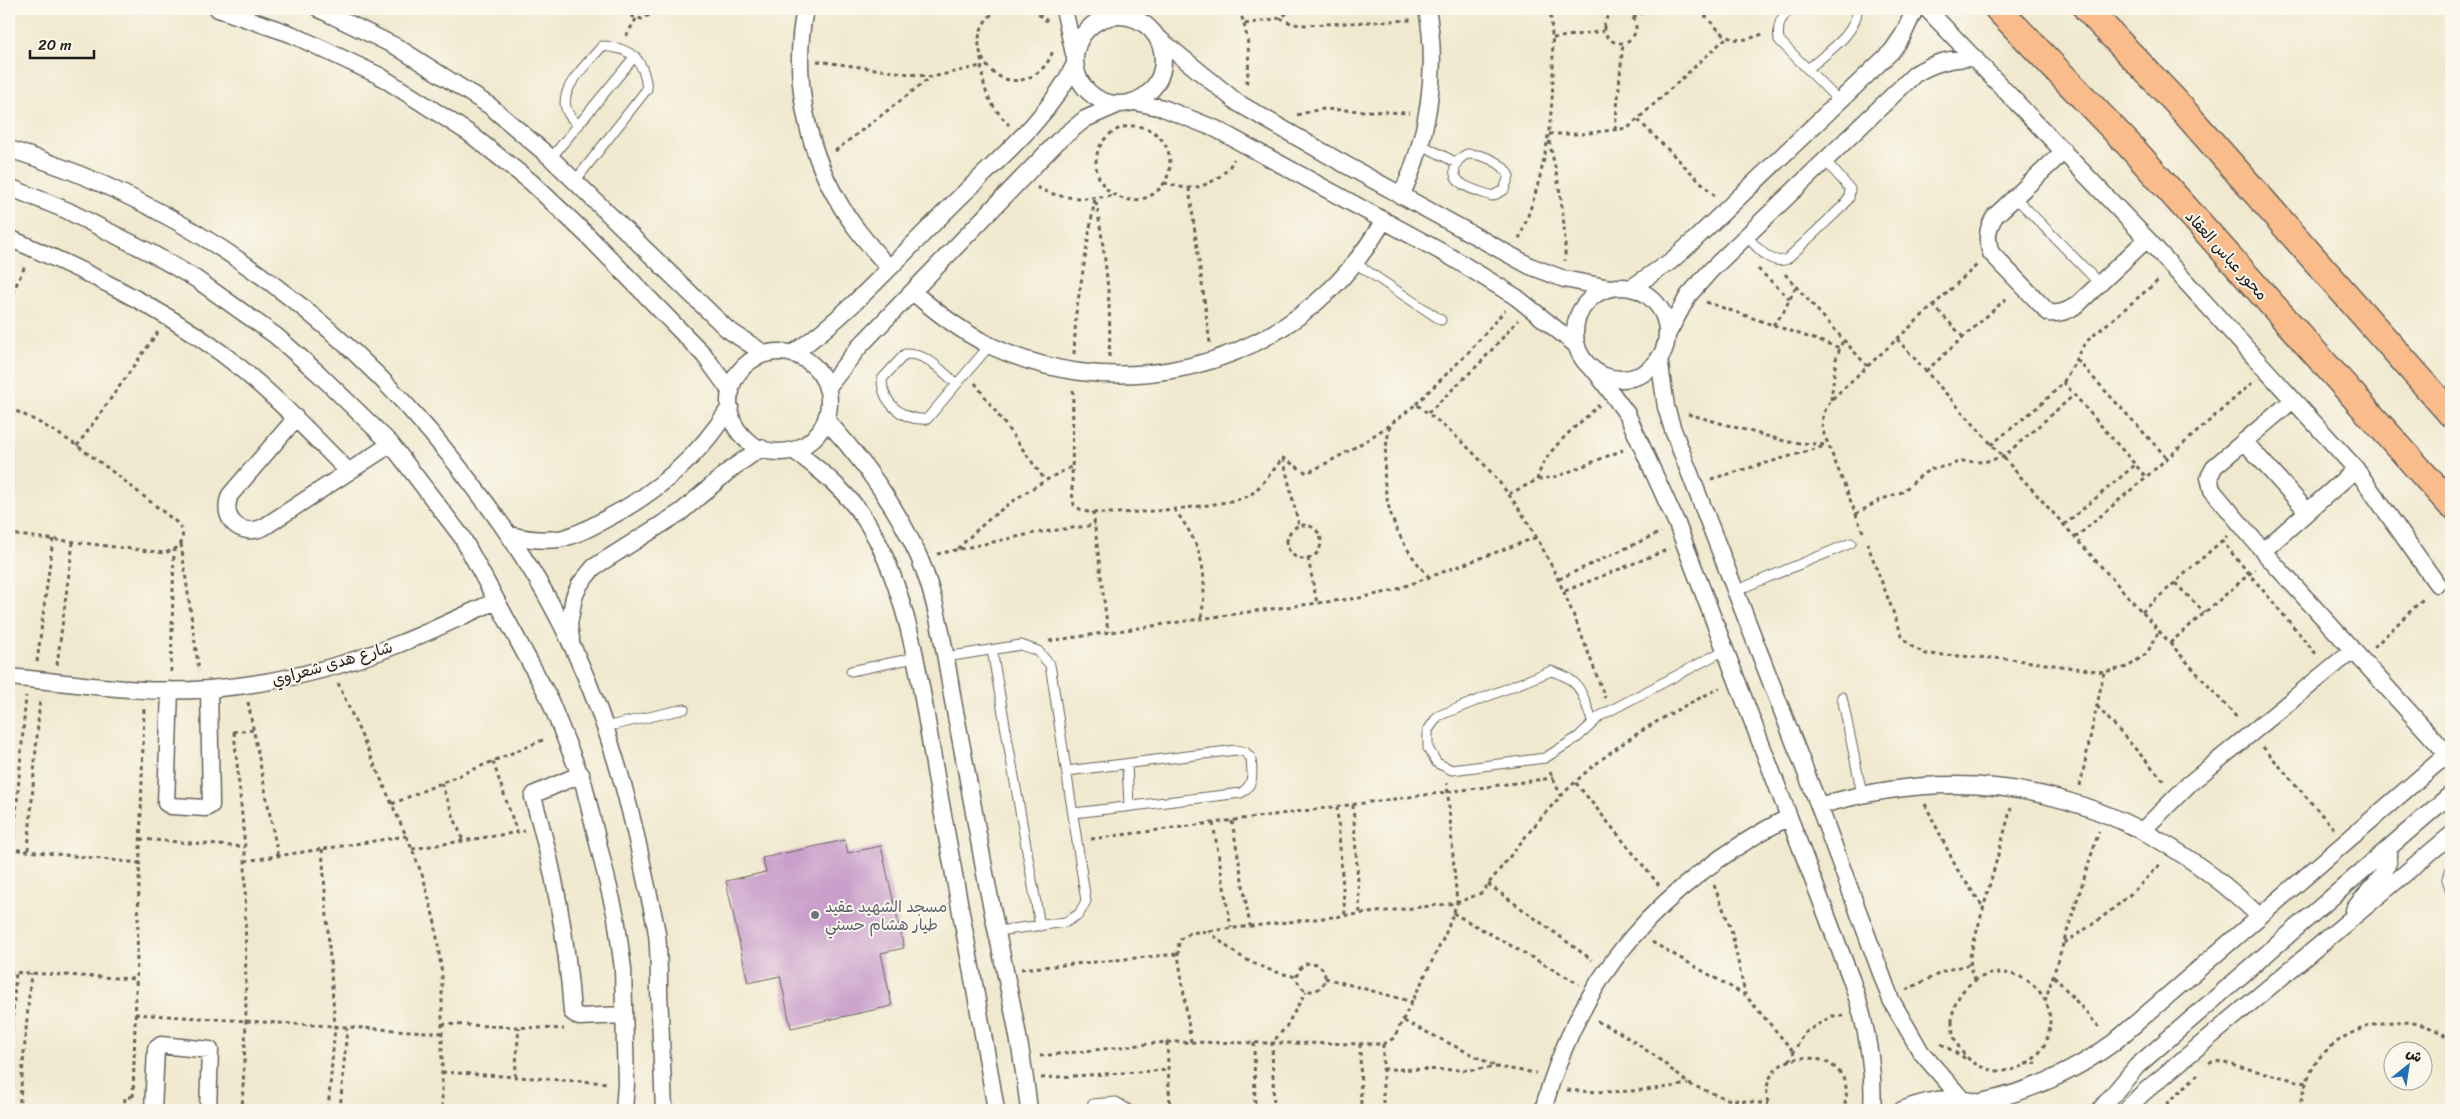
<svg xmlns="http://www.w3.org/2000/svg" width="2460" height="1119" font-family="Sriracha,'Playpen Sans Arabic',sans-serif">
<style>
.building{fill:#c99eca}
.lines{fill:none;stroke-linecap:round;stroke-linejoin:round}
.lane-casing{stroke:#66645b;stroke-width:11}
.street-casing{stroke:#66645b;stroke-width:19}
.primary-casing{stroke:#66645b;stroke-width:29}
.path{stroke:#66645b;stroke-width:3;stroke-dasharray:4 4;stroke-linecap:butt}
.lane{stroke:#fff;stroke-width:9}
.street{stroke:#fff;stroke-width:16}
.primary{stroke:#fabc8b;stroke-width:26}
.worship-dot{fill:#6b7280;stroke:#fbf7ec;stroke-width:2}
.labels{text-anchor:middle;stroke-width:4;stroke-linejoin:round;paint-order:stroke}
.street-label{font-size:16px;fill:#1c1c1c;stroke:#fbf7ec}
.worship-label{font-size:16px;fill:#5b616d;stroke:#fbf7ec;text-anchor:start}
</style>
<rect width="100%" height="100%" fill="#fbf7ec"/>
<filter id="ink" filterUnits="userSpaceOnUse"><feTurbulence type="fractalNoise" baseFrequency=".02" numOctaves="2"/><feDisplacementMap in="SourceGraphic" scale="10" xChannelSelector="R" yChannelSelector="G"/><feConvolveMatrix kernelMatrix="1 2 1 2 8 2 1 2 1" color-interpolation-filters="sRGB"/></filter>
<filter id="wash" filterUnits="userSpaceOnUse"><feTurbulence type="fractalNoise" baseFrequency=".0096" numOctaves="4" result="noise"/><feDisplacementMap in="SourceGraphic" scale="20" xChannelSelector="R" yChannelSelector="G"/><feGaussianBlur stdDeviation="1.12" result="paint"/><feColorMatrix in="noise" values="0 0 0 0 0 0 0 0 0 0 0 0 0 0 0 0 0 1.4 0 .05"/><feComposite in="paint" operator="in"/></filter>
<g filter="url(#wash)">
<rect width="100%" height="100%" fill="#f0e9cf"/>
<g id="blocks">
<path class="building" d="M845,840L848,853L881,846L904,948L881,953L892,1006L791,1028L780,976L748,983L726,881L766,872L762,858Z"/>
</g>
</g>
<g filter="url(#ink)">
<use href="#blocks" fill-opacity="0" stroke="#66645b" stroke-width="1"/>
<g class="lines">
<g class="lane-casing">
<path id="lane" d="M1790,9C1780,19 1777,25 1779,40L1839,101
M1808,69C1825,54 1858,33 1857,9
M1420,144L1457,163
M1467,154C1483,154 1503,162 1509,176L1504,190L1492,196C1479,191 1451,186 1455,168C1456,161 1461,157 1467,154Z
M551,158L635,56
M575,181L647,89C644,59 632,48 602,46C584,69 544,99 579,125
M2015,197L2100,284
M1746,236C1758,247 1770,266 1787,259L1844,205L1849,198L1850,189L1825,160
M1355,263L1441,320
M957,384C940,370 928,353 905,354L882,379C882,403 903,421 927,419L990,345
M1735,591L1851,543
M992,650L1040,926
M946,657L1021,645L1038,651L1050,665L1053,683L1086,901L1079,914L1066,922L998,931
M851,671L914,658
M1551,671C1583,680 1582,695 1593,723L1578,737L1545,758L1452,770L1437,763L1428,748V730L1438,716Z
M1842,697L1862,794
M1593,723L1600,716L1725,650
M605,727L684,709
M1127,764L1129,806
M1067,771L1236,750L1245,752L1251,758C1252,773 1255,784 1241,793L1074,813
M2451,869L2447,879L2451,892
M1089,1110L1093,1104L1116,1102L1129,1110"/>
</g>
<g class="street-casing">
<path id="street" d="M218,9L291,34L380,76L469,133L531,182L588,236L704,355L731,392
M319,9L397,47L490,106L551,158L727,329L765,354
M805,9C792,73 805,145 838,201C852,226 871,247 889,268
M1064,9L1074,54
M1927,9L2147,239L2356,469L2437,584
M1075 60a44 44 0 1 1 88 0a44 44 0 1 1-88 0Z
M1157,37L1238,103L1337,160L1530,266L1564,279L1610,288
M1135,102L1163,108L1216,129L1451,257L1516,297L1576,345
M9,149C199,208 359,331 477,491C515,541 549,594 575,652C607,722 629,797 644,873C648,893 654,914 657,934C659,953 659,972 659,991C661,1031 662,1070 664,1110
M2064,151L1995,216C1987,229 1986,238 1991,253L2049,313C2061,314 2068,311 2078,304L2147,239
M9,187L66,210L153,254L196,279L276,336L318,373L391,444L462,537L548,696L584,785L616,917L623,969L626,1084L624,1110
M1401,196C1428,139 1439,71 1427,9
M9,238C83,270 155,304 220,352C267,387 307,430 348,471
M1575 333a46 46 0 1 1 92 0a46 46 0 1 1-92 0Z
M1631,288L1671,261L1689,245L1892,51L1903,35L1915,9
M913,292C937,313 962,332 991,346C1104,399 1241,377 1331,289C1352,269 1369,245 1384,220
M1667,335L1688,296L1711,270L1915,74C1935,62 1952,58 1975,58
M729 402a50 50 0 1 1 100 0a50 50 0 1 1-100 0Z
M792,354C850,314 896,260 946,211C991,165 1045,124 1074,66
M1659,358L1666,407L1673,430L1819,806L1891,1000L1921,1052L1961,1098
M1596,372L1627,414L1677,524L1851,979C1866,1022 1875,1064 1872,1110
M827,388L859,347L1058,141L1085,119L1117,105
M2293,400L2215,466L2209,477L2212,490L2268,557L2451,758
M296,418L230,495C220,519 241,538 264,527L391,444
M826,420C864,461 896,506 919,557C938,602 945,653 953,701C964,756 974,812 984,868C999,949 1020,1028 1029,1110
M2244,441L2307,511
M793,450C827,474 858,502 877,540C914,614 923,702 937,782C957,892 978,1001 996,1110
M510,535C526,539 542,541 559,539C575,536 590,528 604,520C657,493 699,457 730,407
M2263,551L2356,469
M571,639L569,624L574,597L580,584L594,567L681,512L731,469L761,448
M9,677C75,683 143,695 209,689C273,684 339,668 399,644C432,631 464,615 496,601
M170,690L166,803L171,806L206,808L211,805L209,689
M581,774L535,794L533,797C554,868 567,938 572,1012L579,1017L624,1015
M1819,806C1985,756 2135,797 2259,916
M2143,830L2189,784L2353,650
M2354,910C2367,889 2392,876 2389,848
M1981,1102C2031,1091 2072,1073 2113,1043L2451,751
M153,1110L156,1049L161,1045L210,1050L208,1110
M1543,1110C1580,972 1664,882 1789,817
M1902,1110C1937,1096 1963,1094 1998,1110
M2100,1110L2137,1066L2451,794
M2126,1110L2143,1093L2451,835"/>
</g>
<g class="primary-casing">
<path id="primary" d="M1998,9L2131,147L2451,505
M2087,9L2174,100L2451,414"/>
</g>
<path class="path" d="M627,9L631,16L642,19L651,14L653,9
M998,9C953,40 996,102 1037,73C1045,67 1051,59 1053,49
M1032,9L1047,21
M1239,9C1249,35 1251,59 1246,86
M1699,9C1723,34 1728,49 1765,33
M1604 27a16 16 0 1 1 32 0a16 16 0 1 1-32 0Z
M1280,18L1293,24L1306,25L1411,20
M1633,18L1648,9
M1245,24L1280,18L1293,9
M626,36L636,19
M1553,38L1604,31
M981,58C982,89 988,103 1009,125
M817,61L932,77L981,66
M1297,115L1321,109L1410,113
M1638,120L1716,197
M1096 163a37 37 0 1 1 74 0a37 37 0 1 1-74 0Z
M1615,130L1623,43
M1549,134H1582L1628,128L1726,38
M1549,141C1559,182 1566,219 1565,261
M835,151L931,77
M1164,183C1172,184 1181,188 1188,188C1206,188 1227,175 1234,159
M1037,187C1061,201 1089,199 1116,195
M1189,188L1210,343
M1096,202C1105,253 1112,304 1109,357
M1519,239C1551,162 1558,91 1550,9
M1758,269L1790,299
M1785,274L1867,366
M9,300L26,264
M1706,302L1840,348
M1933,305L1964,338
M1773,325L1783,313L1796,286
M1897,339L2239,720
M1074,354L1076,313L1095,198
M2077,360L2167,458
M1926,371L2009,296
M2063,382L2146,477L2253,382
M975,383L1045,480
M1073,390L1072,492L1074,505C1077,507 1081,510 1084,511C1103,518 1234,506 1250,495C1262,486 1273,470 1283,458L1307,473C1347,453 1382,433 1416,404C1442,424 1468,445 1489,470C1547,536 1575,617 1605,698
M1831,400L1836,359L1843,340
M1416,404L1468,353L1505,310
M9,408C71,434 122,480 175,521C183,529 185,537 179,547L165,553L9,534
M1428,413L1481,362L1518,320
M1688,414L1788,442L1828,445
M1390,426C1376,487 1388,532 1430,578
M1991,445C2013,426 2047,402 2064,381C2074,368 2077,352 2087,341L2160,279
M77,446L158,332
M1283,458L1299,526
M1711,479L1825,446
M1537,480C1544,449 1578,426 1599,405
M1509,494L1537,480L1558,476L1623,450
M1174,509C1202,545 1209,573 1201,619
M1093,512L1108,632
M1856,514L1880,500L1902,492L1923,474L1931,469L1952,465L1960,461L1983,462L2003,457L2074,395
M2064,525L2135,465
M1287 542a17 17 0 1 1 34 0a17 17 0 1 1-34 0Z
M1863,532L1822,429L1823,414L1831,400L1977,265
M2075,538L2146,477
M2221,540L2317,655
M1867,543L1903,638L1911,646L1926,654L2010,659L2104,672L2128,667L2147,653L2159,631
M181,544L199,671
M958,549C990,514 1030,487 1073,466
M937,554L1035,533L1095,525
M1308,558L1317,603
M1559,579L1661,532
M2175,583L2205,613
M1565,591L1669,549
M2142,612L2227,536
M1049,641L1262,610L1359,598L1392,591L1537,537
M2170,643L2255,569
M2374,647L2425,597
M37,662L53,539
M57,665L73,542
M171,672L174,550
M338,683L412,849L424,880L435,923L442,975V1110
M248,702L278,856
M2097,706L2166,783
M233,732L253,730
M234,732L245,847L246,1022L242,1110
M2263,747L2334,829
M493,762L517,832
M1550,772L1561,796
M441,783L463,841
M1576,783L1659,885
M2080,786L2104,672
M392,804L545,739
M1925,804L1957,869L1983,907
M1353,805L1360,913
M1337,807L1345,915
M1232,821L1250,926
M1213,823L1231,928
M140,839L245,847
M1091,839L1553,778
M9,849L139,863
M13,849L26,696
M322,849L335,1027L328,1110
M412,849L525,831
M28,850L40,698
M245,861L406,836
M1488,884L1592,960
M1714,885L1731,929L1745,994
M1453,913L1579,984
M1208,930C1236,957 1258,969 1297,977
M1652,942L1745,995L1794,1052
M2064,943C2101,920 2132,896 2161,863
M1297 977a14 14 0 1 1 28 0a14 14 0 1 1-28 0Z
M1021,969L1178,954
M9,972L136,979
M1952 1022a49 49 0 1 1 98 0a49 49 0 1 1-98 0Z
M2054,976L2101,1029
M1325,978L1413,1002
M1975,980L1971,970L1970,956L2011,808
M1906,990L1947,970L1970,964
M2045,1001L2099,831
M135,1014L442,1033
M1404,1021L1495,1066
M1597,1021L1619,1032L1655,1056L1689,1084L1727,1099L1768,1104
M442,1024L564,1029
M1167,1042L1170,1110
M1191,1042L1178,954L1179,940L1190,933L1457,903L1481,893C1507,861 1532,826 1561,796C1606,749 1662,716 1720,688
M1254,1043L1255,1110
M1360,1044L1361,1110
M1383,1044V1110
M1941,1044L1968,1060
M1040,1056L1167,1042L1383,1044L1394,1038L1445,935L1457,903L1447,783
M1789,1061L1804,1033L1832,1016H1843
M2209,1063L2216,1061L2306,1083
M2025,1064L2038,1063
M9,1066L16,972
M1383,1069L1470,1070L1497,1067L1536,1073
M442,1072L608,1083
M515,1077L519,1027
M1041,1078L1168,1070
M1567,1090C1609,1094 1647,1091 1688,1084
M133,1097L144,708
M19,1110L31,973
M124,1110L125,1097H133
M340,1110L347,1028
M1274,1110L1272,1043L1286,1027L1306,991
M1747,1110L1748,1102
M1770,1110C1746,1039 1868,1042 1843,1110
M2161,1110L2198,1074
M2299,1110C2303,1092 2308,1072 2320,1057C2352,1021 2412,1008 2451,1040"/>
<use href="#lane" class="lane"/>
<use href="#street" class="street"/>
<use href="#primary" class="primary"/>
</g>
</g>
<circle class="worship-dot" cx="815" cy="915" r="5"/>
<g class="labels">
<g class="street-label">
<text transform="translate(2227 255) rotate(48)" y="6">محور عباس العقاد</text>
<text transform="translate(332 663) rotate(-16)" y="6">شارع هدى شعراوي</text>
</g>
<g class="worship-label">
<text x="825" y="912">مسجد الشهيد عقيد<tspan x="825" dy="18">طيار هشام حسني</tspan></text>
</g>
</g>
<rect width="2460" height="1119" fill="none" stroke="#fbf7ec" stroke-width="30"/>
<g transform="translate(2408 1066) rotate(30)"><circle r="24" fill="#fbf7ec" stroke="#a29f99"/>
<path d="M0-4L9 19L0 12L-9 19Z" fill="#1f6fb2"/>
<text y="-8" font-size="14" font-weight="bold" text-anchor="middle" fill="#1c1c1c">ش</text>
</g>
<path d="M30 50v8h64v-8" fill="none" stroke="#1c1c1c" stroke-width="2.5"/>
<text x="38" y="50" font-size="15" fill="#1c1c1c" stroke="#fbf7ec" stroke-width="4" paint-order="stroke">20 m</text>
</svg>
